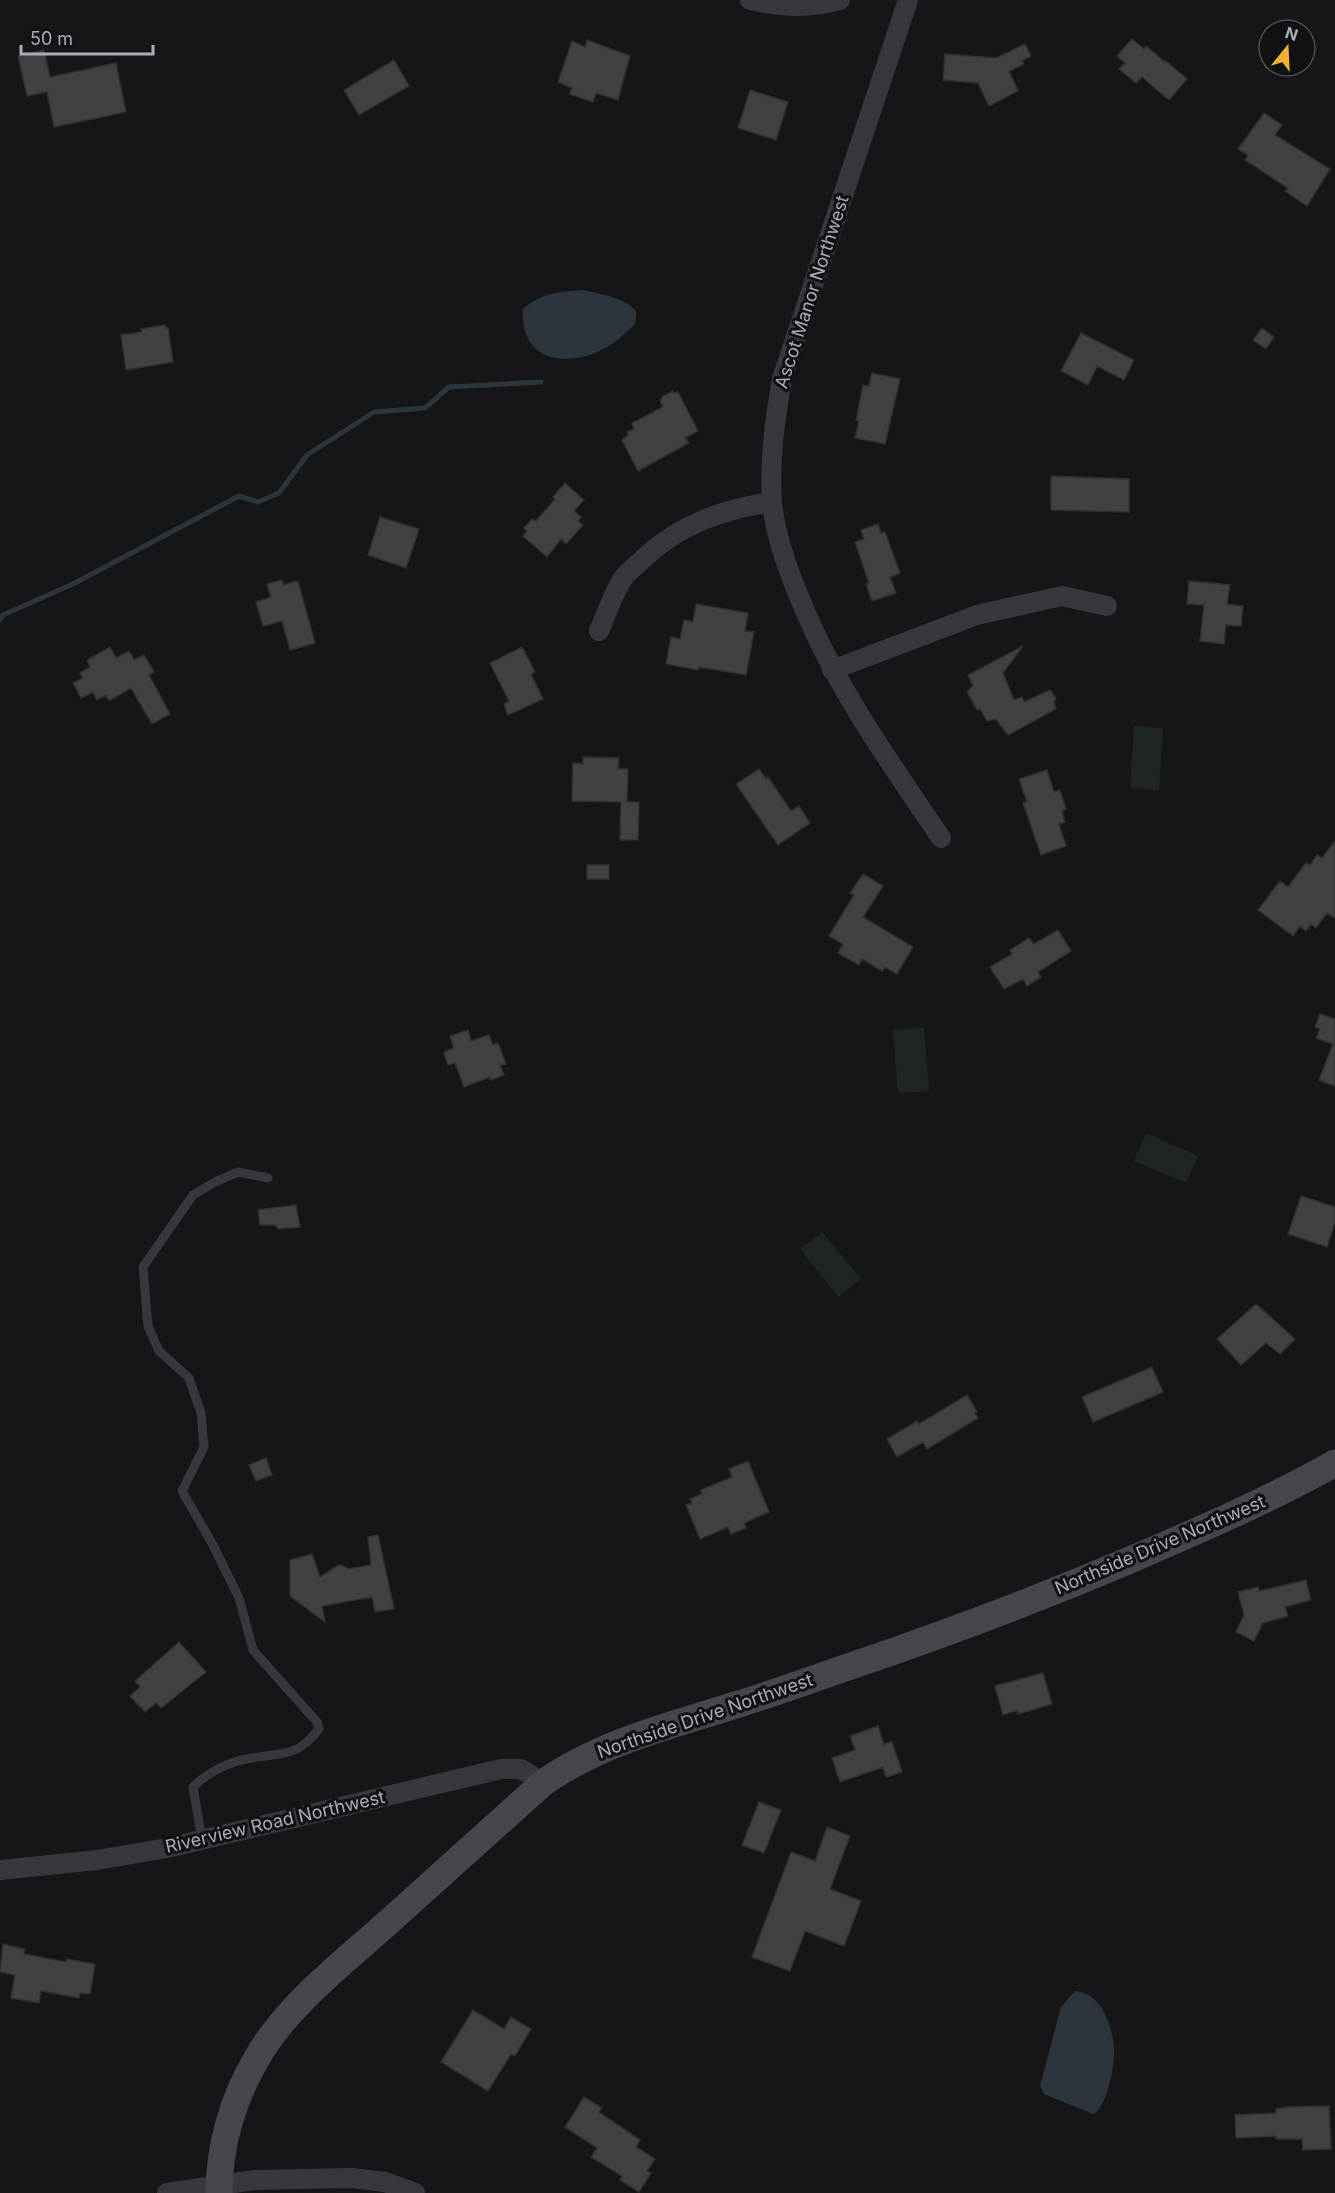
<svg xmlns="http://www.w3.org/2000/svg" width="1335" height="2193" font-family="Inter,sans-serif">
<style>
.green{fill:#1e261f}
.water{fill:#2c353c}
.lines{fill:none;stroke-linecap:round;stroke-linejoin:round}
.stream{stroke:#2c353c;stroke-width:5}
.building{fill:#404145;stroke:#303034;stroke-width:1.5}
.service{stroke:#37383d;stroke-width:9}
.minor{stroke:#37383d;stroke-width:20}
.secondary{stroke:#45474d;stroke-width:27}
.labels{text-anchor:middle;stroke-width:6;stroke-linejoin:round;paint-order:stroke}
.street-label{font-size:18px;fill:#a8adb8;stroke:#111113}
</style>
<rect width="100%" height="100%" fill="#161618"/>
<path class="green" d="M1134,726L1163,728L1159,790L1130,788Z
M924,1028L929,1091L898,1093L893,1030Z
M1146,1133L1198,1156L1186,1183L1134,1161Z
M822,1232L861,1279L839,1297L800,1249Z"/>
<path class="water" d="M584,290C602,295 624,297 636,311C636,316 636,321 634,325C631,328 626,332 623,335C589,368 519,373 523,309C543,292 559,292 584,290Z
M1075,1991C1101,1992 1113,2027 1114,2049C1115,2063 1107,2109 1093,2114L1044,2094L1040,2086L1061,2007Z"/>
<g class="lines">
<path class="stream" d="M0,620L3,615L75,583L239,496L258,502L279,493L307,455L374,412L425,408L449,387L541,382"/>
</g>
<path class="building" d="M1132,39L1144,49L1146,46L1165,62L1166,61L1187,79L1169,100L1142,77L1136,83L1119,69L1125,63L1117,56Z
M587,40L630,56L618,100L596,93L593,102L570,94L572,88L558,82L572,41L585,47Z
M1025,44L1031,56L1022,61L1024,64L1009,71L1018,91L989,106L978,83L943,80L945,54L996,58Z
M44,50L50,77L116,63L126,112L54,127L47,92L27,96L18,56Z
M394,60L409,86L359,115L344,90Z
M750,90L788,102L776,140L738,128Z
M1264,113L1282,125L1275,135L1330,169L1307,206L1285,191L1288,188L1245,160L1248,155L1238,149Z
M165,325L166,328H168L173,362L126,370L121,335L142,332L141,329Z
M1262,328L1274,337L1266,349L1253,340Z
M1081,333L1134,360L1124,380L1097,366L1088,385L1061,371Z
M872,373L900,379L885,444L855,438L859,421L856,420L863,385L869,386Z
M673,391L674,393L678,392L698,431L685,438L689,443L638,471L622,440L628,435L627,432L634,429L632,423L663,407L660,401L663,396Z
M1051,476L1129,479V512L1051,510Z
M565,483L584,500L574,511L581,517L578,521L583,525L566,544L561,539L547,557L523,536L527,531L524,528L532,519L536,521L555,499L553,497Z
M380,517L419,529L406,568L368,555Z
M878,524L881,533L885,532L900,573L890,577L896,593L872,601L866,584L869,583L855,542L864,539L861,530Z
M282,580L283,585L298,581L315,643L290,650L282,621L263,626L256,602L271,597L267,584Z
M1189,581L1230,585L1227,604L1243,606L1241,626L1226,625L1224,644L1200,641L1204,605L1187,604Z
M696,604L748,613L745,631L754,632L746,675L699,667L698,670L666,664L671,637L680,639L684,620L693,622Z
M1023,646L1003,673L1014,700L1022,697L1024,702L1050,690L1056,698L1054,702L1056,709L1008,735L996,719L987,721L980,709L977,710L967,692L973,686L968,675Z
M110,647L116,658L129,651L134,660L144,655L154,672L149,675L170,714L152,724L131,688L109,701L106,695L97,700L93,692L81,698L73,683L83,678L80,673L90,667L87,660Z
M522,647L535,672L531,674L543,699L508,715L504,704L509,701L490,663Z
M583,757L619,758L618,769H628L627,802H639L638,840H620L621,802L572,801L573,763L583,764Z
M759,769L766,779L768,777L791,811L799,806L810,823L778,845L736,784Z
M1047,770L1054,792L1060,790L1066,809L1062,811L1065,822L1059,824L1066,846L1041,855L1023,803L1027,802L1019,779Z
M1335,841V918L1327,913L1316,928L1311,924L1306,931L1300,926L1293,936L1258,910L1280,881L1288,887L1306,863L1310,865L1317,855L1322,858Z
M587,865H609V879H587Z
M863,874L883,886L863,917L913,947L897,974L885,967L882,971L862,959L859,965L838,953L843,944L829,936L854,895L850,893Z
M1058,930L1071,951L1038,972L1041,977L1027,986L1023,979L1004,989L990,967L1012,954L1010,950L1029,938L1034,944Z
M1320,1014L1335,1019V1086L1319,1080L1333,1044L1316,1038L1320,1029L1315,1027Z
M468,1030L471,1041L489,1035L493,1045L498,1043L506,1064L500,1065L504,1075L491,1080L490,1077L464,1087L455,1063L448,1065L444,1052L454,1048L450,1036Z
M1301,1196L1335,1207V1222L1327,1247L1288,1234Z
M296,1205L300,1227L278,1229L276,1225H260L258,1210Z
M1256,1304L1295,1339L1280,1354L1266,1343L1241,1365L1217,1339Z
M1152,1367L1163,1392L1093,1422L1082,1397Z
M967,1395L977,1412L975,1413L978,1418L927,1449L923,1442L897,1457L887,1439L917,1421L919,1424Z
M266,1458L272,1475L256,1481L249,1465Z
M748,1461L769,1512L744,1523L746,1528L731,1534L728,1527L700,1539L686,1505L692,1503L690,1499L702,1494L701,1490L732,1477L729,1469Z
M378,1535L394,1609L375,1612L372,1597L322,1606L325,1622L290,1596V1560L312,1554L320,1577L337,1566L341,1565L349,1569L371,1565L368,1537Z
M1306,1580L1311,1600L1285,1607L1288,1616L1263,1623L1254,1641L1236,1632L1244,1615L1238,1592L1258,1587L1259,1591Z
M179,1642L206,1672L161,1708L156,1703L145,1712L130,1696L140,1687L135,1681Z
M1043,1673L1052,1704L1018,1714L1017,1710L1003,1715L995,1686Z
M878,1726L884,1744L892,1742L902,1772L886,1777L883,1767L840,1782L832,1758L855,1750L850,1736Z
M759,1802L781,1810L764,1853L742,1845Z
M827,1827L850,1836L830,1889L861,1901L844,1946L805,1931L790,1971L752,1957L791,1852L815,1861Z
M3,1944L25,1949L24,1954L66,1962L67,1959L95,1964L90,1994L80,1993L79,1998L41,1991L39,2003L11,1998L15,1975L0,1972Z
M473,2010L504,2029L511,2017L531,2029L515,2056L511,2054L488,2091L441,2062Z
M584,2097L602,2108L599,2112L640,2140L636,2147L655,2159L647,2171L651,2173L639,2192L620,2180L622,2176L591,2157L597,2148L565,2127Z
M1329,2106L1331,2149L1303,2150L1302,2139H1276V2136L1236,2138L1235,2115L1276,2113V2109L1288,2107Z"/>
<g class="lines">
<path class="service" d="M202,1840L193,1787C208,1772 230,1761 252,1758C284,1752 296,1758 319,1729L317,1722L253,1650L239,1598L213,1545L182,1491L204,1447L201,1413L189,1378L159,1351L148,1326L143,1267L193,1195L215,1182L238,1172L268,1178"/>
<path class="minor" d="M750,0C781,7 809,9 840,0
M908,0L782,379C775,420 769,460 772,502C775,534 786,565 798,594C834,685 887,758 941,838
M599,631C607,613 613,593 624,577C630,570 638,564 644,558C680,524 724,509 772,502
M832,670L977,615L1062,596L1107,606
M0,1870L97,1860L167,1848L501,1769H521L543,1783
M167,2193L255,2180L352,2178L385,2182L415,2193"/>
<path class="secondary" d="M219,2193C219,2146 233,2098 257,2058C285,2008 340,1965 383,1927C436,1879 489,1831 543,1783C601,1742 672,1725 739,1704C774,1693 808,1681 842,1669C940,1636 1036,1600 1130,1560C1200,1530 1269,1500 1335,1463"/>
</g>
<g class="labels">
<g class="street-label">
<text transform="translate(812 292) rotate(-72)" y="6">Ascot Manor Northwest</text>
<text transform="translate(1160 1545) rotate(-23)" y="6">Northside Drive Northwest</text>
<text transform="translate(705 1716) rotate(-19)" y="6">Northside Drive Northwest</text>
<text transform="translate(275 1822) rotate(-13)" y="6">Riverview Road Northwest</text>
</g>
</g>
<g transform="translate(1287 48) rotate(18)"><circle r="28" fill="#111113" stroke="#4d4f55" stroke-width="1.5"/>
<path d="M0-4.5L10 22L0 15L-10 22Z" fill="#f2b134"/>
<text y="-9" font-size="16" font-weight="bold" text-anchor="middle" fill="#a8adb8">N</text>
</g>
<path d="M21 45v9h132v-9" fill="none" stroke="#a8adb8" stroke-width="3"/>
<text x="30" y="45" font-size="18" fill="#a8adb8" stroke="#111113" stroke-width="4.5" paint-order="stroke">50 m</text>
</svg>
